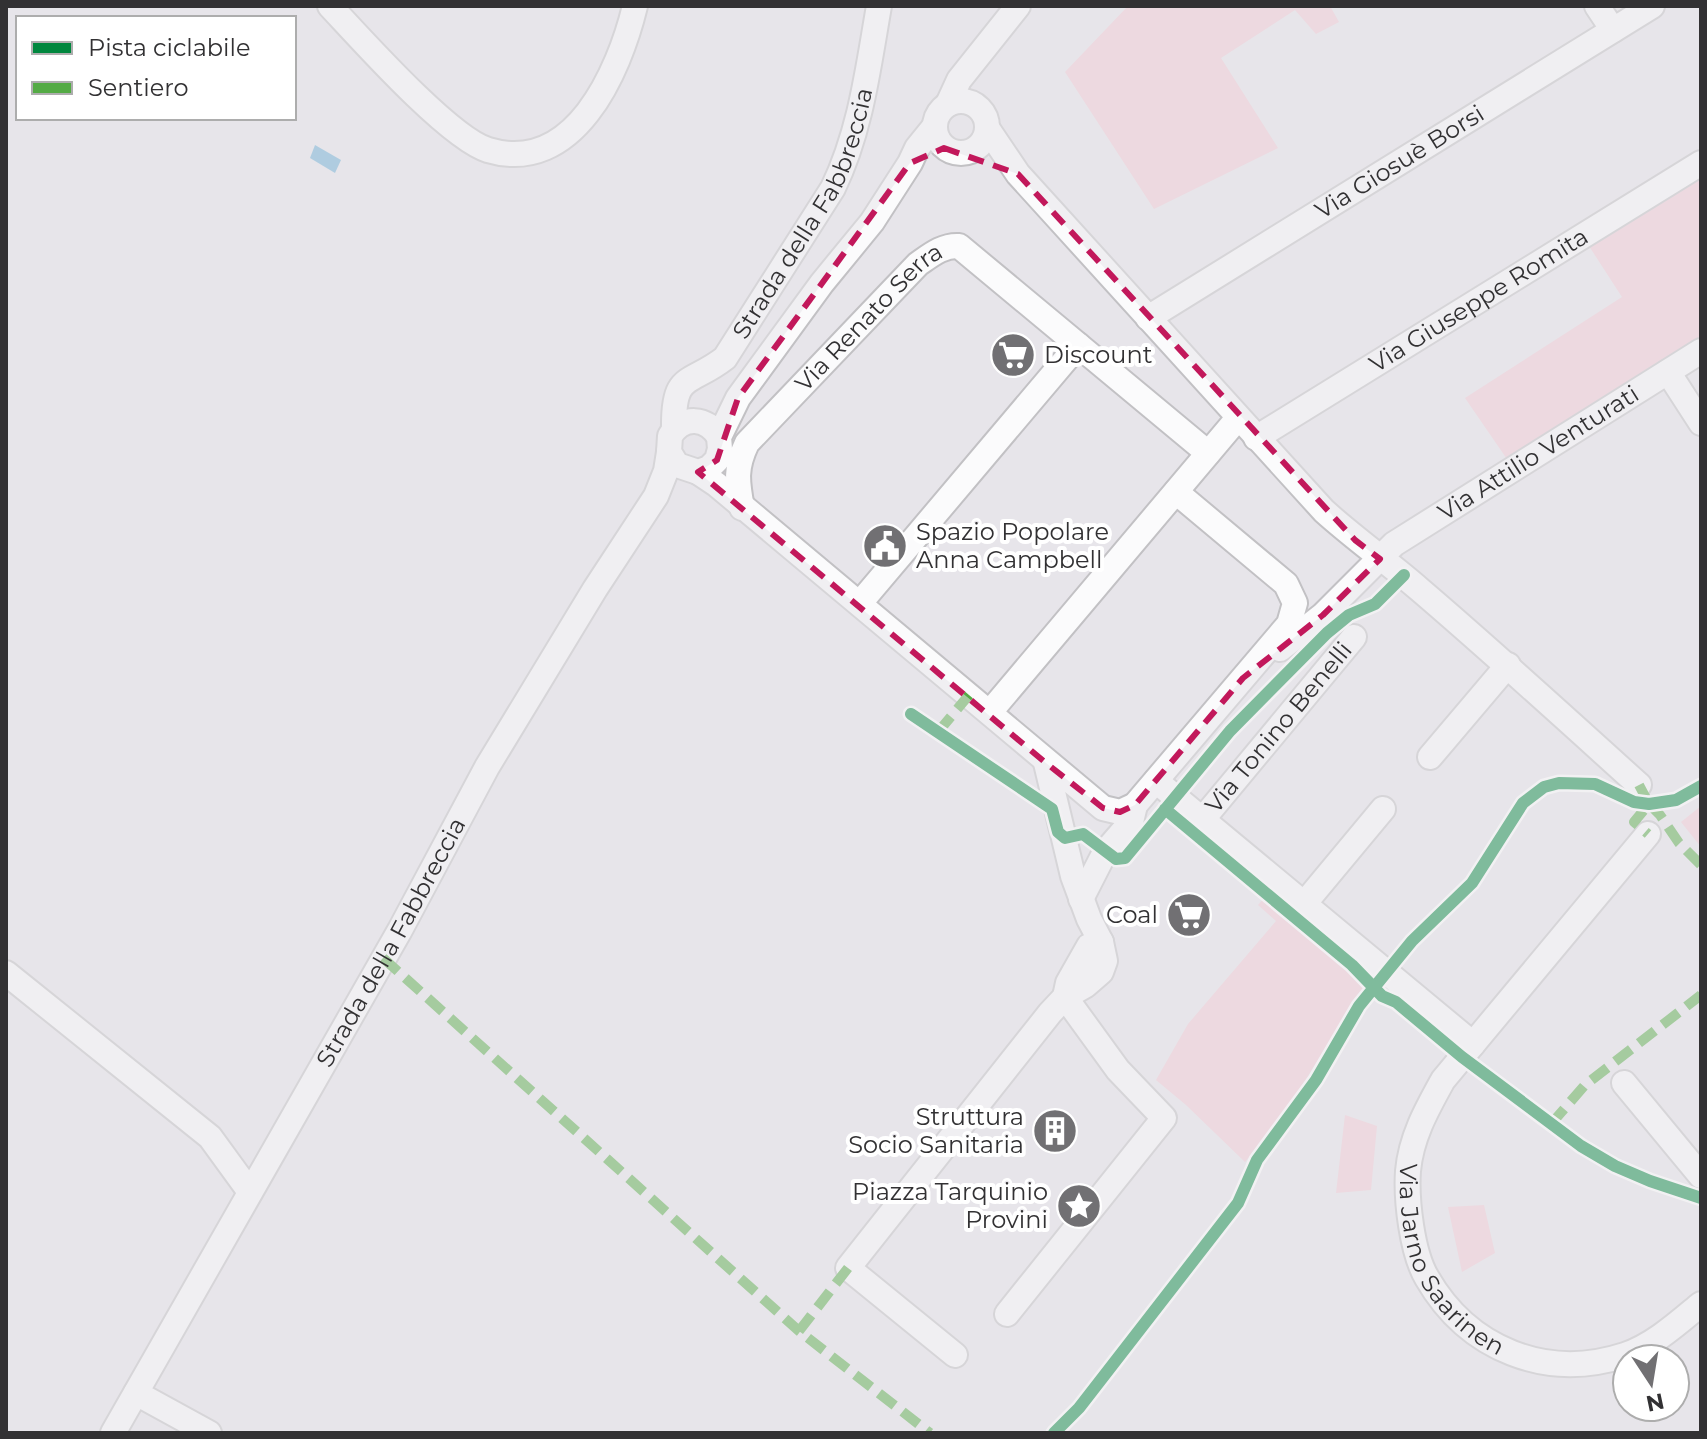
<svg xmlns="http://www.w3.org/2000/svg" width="1707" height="1439" font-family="Montserrat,sans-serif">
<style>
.green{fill:#f3cad5}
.water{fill:#6caed6}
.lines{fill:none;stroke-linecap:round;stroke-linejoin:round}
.minor-casing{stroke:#c2c1c4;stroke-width:28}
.minor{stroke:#fbfbfc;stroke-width:24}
.quiet{stroke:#54ab45;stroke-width:10;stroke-dasharray:20 10;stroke-linecap:butt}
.cycleway-casing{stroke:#fff;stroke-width:17}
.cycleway{stroke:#00873e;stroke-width:12}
.marked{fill:none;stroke:#c2185b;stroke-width:6;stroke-dasharray:16 10;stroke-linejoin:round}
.labels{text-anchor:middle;stroke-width:8;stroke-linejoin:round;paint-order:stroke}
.street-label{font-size:24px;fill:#323133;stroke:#fff}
.poi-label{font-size:24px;fill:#323133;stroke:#fff;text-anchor:end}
</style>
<rect width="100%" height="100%" fill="#e7e5ea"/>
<path class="green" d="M1128,6H1330L1339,22L1316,34L1295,10L1221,58L1278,148L1154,209L1065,72Z
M1701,173V340L1509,462L1465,398L1622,297L1587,243Z
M1701,806V847L1681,822Z
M1265,897L1343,963L1365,988L1357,996L1286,1112L1245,1162L1186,1105L1156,1080L1188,1024L1276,921L1258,905Z
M1345,1115L1377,1126L1371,1190L1336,1193Z
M1484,1205L1495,1253L1462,1272L1448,1207Z"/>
<path class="water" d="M315,145L341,160L335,173L310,158Z"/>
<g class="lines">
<g class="minor-casing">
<g id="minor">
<path d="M330,6C361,39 449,138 488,150C574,176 619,72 635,6"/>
<path d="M1597,6L1613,30"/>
<circle cx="961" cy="127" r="26"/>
<path d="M948,104L959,80L1018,6"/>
<path d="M987,128L1018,174L1324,511C1355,539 1388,562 1419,589C1494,653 1566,719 1639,785"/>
<path id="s1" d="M1148,318L1652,6"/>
<path d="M1668,372L1701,423"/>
<path id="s2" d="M674,429C673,371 689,386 725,358L833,188C861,130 868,68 879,6"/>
<path d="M719,437C707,417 683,415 670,436L669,452L677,465L698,472L709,468L717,460L720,449L719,437L738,398L822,283L872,222L910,163L917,148L934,127"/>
<path id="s3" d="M1256,438L1701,163"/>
<path d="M698,472L716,484L1103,808L1120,812L1135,805L1289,624L1295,603L1286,584L1176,492"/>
<path id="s4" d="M742,508C737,481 735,468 747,443L918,264C931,255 943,245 959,246L1208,453"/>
<path d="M860,603L1078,345"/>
<path id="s5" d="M1280,649L1323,615L1394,544L1701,351"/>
<path d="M990,712L1238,418"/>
<path d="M1430,757L1508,665"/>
<path d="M1156,781L1473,1044"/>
<path id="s6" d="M1202,820L1354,637"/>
<path id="s7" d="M1648,834L1443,1080C1427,1109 1411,1137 1408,1171C1406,1200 1412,1253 1427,1278C1468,1349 1546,1381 1625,1355C1654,1345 1678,1323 1701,1304"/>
<path d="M1081,899L1105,852L1131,822L1135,805"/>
<path d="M1304,904L1383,809"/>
<path d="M6,973L210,1137L250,1192"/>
<path d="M1065,997L1068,983L1089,946L1101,942"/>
<path d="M1624,1083L1701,1176"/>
<path d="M1007,1314L1164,1118L1118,1070L1065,997"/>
<path d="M955,1355L848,1268L1050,1013L1065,997L1086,985L1101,972L1105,961L1101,942L1089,919L1073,876L1046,763"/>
<path d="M136,1393L209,1433"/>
<path id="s8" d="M113,1433L400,930L487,767L595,589L656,496L666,471L669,452"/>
</g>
</g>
<use href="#minor" class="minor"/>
<path class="quiet" d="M938,732L969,695
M1639,785L1649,804L1634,822L1648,834
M1649,804L1660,815L1679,843L1701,865
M383,958L799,1331L930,1433
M1551,1124L1585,1085L1701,995
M799,1331L848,1268"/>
<g class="cycleway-casing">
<path id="cycleway" d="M911,714L1052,809L1058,832L1065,838L1083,834L1116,859L1125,858L1230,731L1327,633L1349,615L1375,604L1404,575
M1165,809L1352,965L1382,996L1396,1002L1462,1057L1581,1146L1615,1166L1650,1181L1701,1198
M1054,1433L1079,1408L1238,1203L1257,1160L1316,1080L1359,1006L1412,941L1472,883L1523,803L1544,787L1559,783L1595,784L1634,802L1649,804L1676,800L1701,786"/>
</g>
<use href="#cycleway" class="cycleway"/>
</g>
<path d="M0 0H1707V1439H0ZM944,148L1018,174L1355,540L1380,559L1323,615L1243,678L1135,805L1120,812L1103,808L1046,763L698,472L717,460L738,398L910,163Z" fill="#e7e5ea" fill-opacity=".55" fill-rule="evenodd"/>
<path class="marked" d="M944,148L1018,174L1355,540L1380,559L1323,615L1243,678L1135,805L1120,812L1103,808L1046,763L698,472L717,460L738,398L910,163Z"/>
<defs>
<g id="supermarket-disc" transform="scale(2.3)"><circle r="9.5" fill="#717073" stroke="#fff"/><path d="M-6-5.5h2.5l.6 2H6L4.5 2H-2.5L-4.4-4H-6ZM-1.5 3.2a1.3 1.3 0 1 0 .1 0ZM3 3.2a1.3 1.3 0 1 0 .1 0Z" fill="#fff"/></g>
<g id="civic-disc" transform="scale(2.3)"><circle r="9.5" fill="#717073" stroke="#fff"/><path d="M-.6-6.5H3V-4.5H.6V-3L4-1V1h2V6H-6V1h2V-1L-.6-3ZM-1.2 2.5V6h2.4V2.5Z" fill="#fff"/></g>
<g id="building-disc" transform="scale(2.3)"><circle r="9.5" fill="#717073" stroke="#fff"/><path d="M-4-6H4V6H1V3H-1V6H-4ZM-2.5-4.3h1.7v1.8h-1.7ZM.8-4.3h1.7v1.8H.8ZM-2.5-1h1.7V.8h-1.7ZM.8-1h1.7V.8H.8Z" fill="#fff"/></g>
<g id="sight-disc" transform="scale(2.3)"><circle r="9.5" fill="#717073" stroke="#fff"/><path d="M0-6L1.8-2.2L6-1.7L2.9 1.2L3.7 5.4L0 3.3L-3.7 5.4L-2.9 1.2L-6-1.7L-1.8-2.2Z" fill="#fff"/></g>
</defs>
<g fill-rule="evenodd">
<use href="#supermarket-disc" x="1013" y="355"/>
<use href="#civic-disc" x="885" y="546"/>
<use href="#supermarket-disc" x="1189" y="915"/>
<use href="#building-disc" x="1055" y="1131"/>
<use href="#sight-disc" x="1079" y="1206"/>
</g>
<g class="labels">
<g class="street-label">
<text dy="8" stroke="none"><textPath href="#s1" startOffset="296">Via Giosuè Borsi</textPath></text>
<text dy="8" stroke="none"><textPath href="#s2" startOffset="262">Strada della Fabbreccia</textPath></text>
<text dy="8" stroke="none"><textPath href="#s3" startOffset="262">Via Giuseppe Romita</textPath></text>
<text dy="8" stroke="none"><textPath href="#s4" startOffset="242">Via Renato Serra</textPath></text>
<text dy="8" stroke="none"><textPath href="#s5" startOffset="326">Via Attilio Venturati</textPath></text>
<text dy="8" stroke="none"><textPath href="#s6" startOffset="120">Via Tonino Benelli</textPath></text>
<text dy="8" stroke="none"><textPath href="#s8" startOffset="564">Strada della Fabbreccia</textPath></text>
<text dy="8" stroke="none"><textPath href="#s7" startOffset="522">Via Jarno Saarinen</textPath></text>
</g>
<g class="poi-label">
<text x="1044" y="363" text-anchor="start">Discount</text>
<text x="916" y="540" text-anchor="start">Spazio Popolare<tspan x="916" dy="28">Anna Campbell</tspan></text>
<text x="1158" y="923">Coal</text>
<text x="1024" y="1125">Struttura<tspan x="1024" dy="28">Socio Sanitaria</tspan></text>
<text x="1048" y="1200">Piazza Tarquinio<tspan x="1048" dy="28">Provini</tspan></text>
</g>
</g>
<rect width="1707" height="1439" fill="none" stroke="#323133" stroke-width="16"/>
<rect x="16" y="16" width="280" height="104" fill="#ffffff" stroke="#adadad" stroke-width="2"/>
<rect x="32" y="42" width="40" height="12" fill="#00873e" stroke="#adadad" stroke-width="2"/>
<text x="88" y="56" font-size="24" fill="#323133">Pista ciclabile</text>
<rect x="32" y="82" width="40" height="12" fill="#54ab45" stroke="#adadad" stroke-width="2"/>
<text x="88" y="96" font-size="24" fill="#323133">Sentiero</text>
<g transform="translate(1651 1383) rotate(168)"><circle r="38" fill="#ffffff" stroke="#adadad" stroke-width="2"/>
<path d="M0-6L14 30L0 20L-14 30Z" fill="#717073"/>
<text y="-12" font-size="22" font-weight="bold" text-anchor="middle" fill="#323133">N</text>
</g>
</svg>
